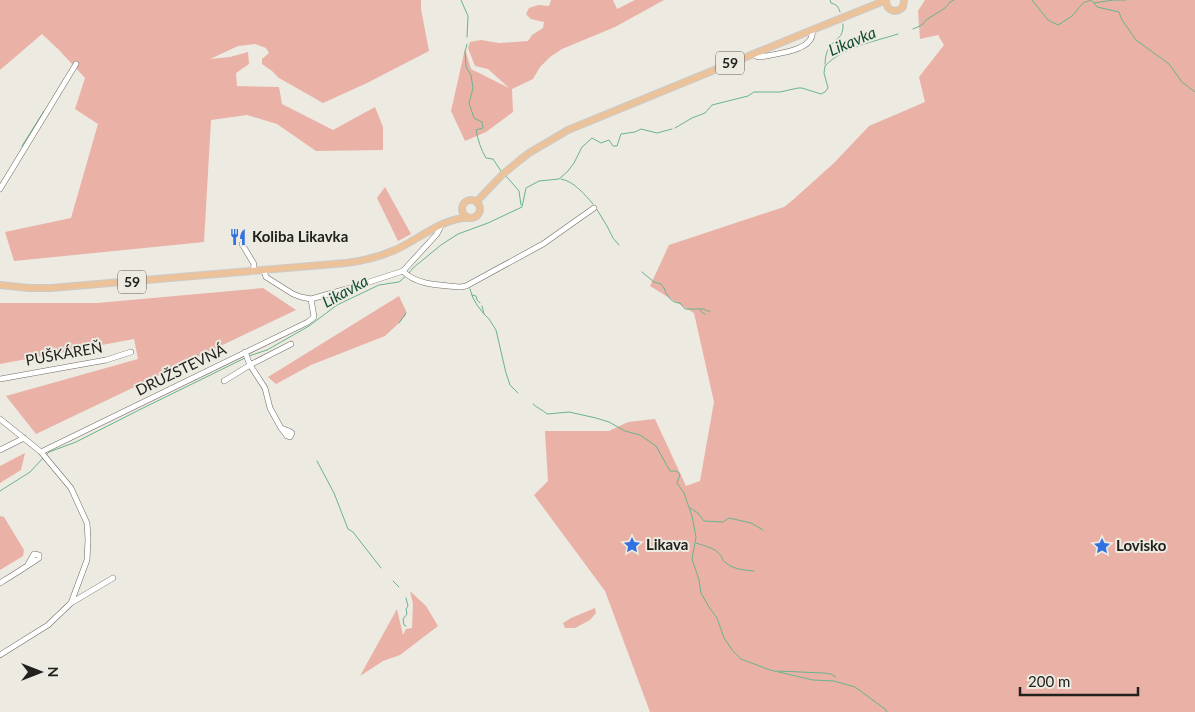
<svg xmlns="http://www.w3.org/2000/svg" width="1195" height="712" font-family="Lato,sans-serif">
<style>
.green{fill:#eab1a6}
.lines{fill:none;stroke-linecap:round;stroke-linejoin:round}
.stream{stroke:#69b48f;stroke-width:1}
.minor-casing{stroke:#6d6b63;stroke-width:6}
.major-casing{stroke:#cacac9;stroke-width:8}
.minor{stroke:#fff;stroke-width:5}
.major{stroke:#ecc29a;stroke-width:6}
.labels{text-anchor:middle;stroke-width:4;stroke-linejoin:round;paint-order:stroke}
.shield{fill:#eceae1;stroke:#5f5d58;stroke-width:1}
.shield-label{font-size:14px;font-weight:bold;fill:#22211e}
.poi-label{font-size:15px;font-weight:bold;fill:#22211e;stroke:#eceae1;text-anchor:start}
.street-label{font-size:15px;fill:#22211e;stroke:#eceae1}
.water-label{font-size:16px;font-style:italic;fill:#114d34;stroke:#eceae1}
</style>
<rect width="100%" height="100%" fill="#eceae1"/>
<path class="green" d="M0,0H421V9L429,51L367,83L323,103L279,78L272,71L262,64V59L269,53L266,48L255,44L238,46L210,59L230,57L248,52L249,64L236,73L237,86L279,87L282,104L333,130L375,107L383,127V150L316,151L277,124L247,115L211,120L204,242L14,261L5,232L71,218L98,124L75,109L85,78L59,50L42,34L0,70Z
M551,0H613L617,9L635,0H664L615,27L562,49L550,57L540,67L533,79L512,89L513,112L486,132L465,141L451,111L465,49L471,69L509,88L488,69L475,66L468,48L470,42L481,40L499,43L528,41L532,35L543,28L544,22L531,19L526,14L529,8L538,5L549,6Z
M925,0H1195V712H650L605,591L534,495L548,481L545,431H609L628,422L655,419L686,486L700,481L714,402L694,313L650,286L669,245L784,207L794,199L835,162L869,126L925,102L919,77L944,45L938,35L920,39L918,11Z
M385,187L411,234L398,241L377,198Z
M263,288L296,310L36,434L6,396L138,359L134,339L0,364V303H97Z
M399,296L406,311V315L399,323L385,336L311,365L276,384L268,377Z
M25,453L21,470L0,483V466Z
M0,516L4,517L24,550L23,556L0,570Z
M410,591L426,606L438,626L400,655L383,661L360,676L397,609L403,635L406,629L412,628L413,604Z
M595,608L596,613L590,620L575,628H565L563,623L571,618Z"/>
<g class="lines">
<path class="stream" d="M461,0L468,16L467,37
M830,0L831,3C837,5 838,6 840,12
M1032,0L1048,20L1058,25L1072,16L1083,3L1091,0L1094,3L1114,0H1126
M1094,3L1097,7L1119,12L1122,20L1136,40L1169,64L1182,82L1195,92
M913,29L922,25L926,20L945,8L950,2L954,0
M467,44L465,52L466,67L471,75L473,88L469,103L474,118L482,122L483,128L476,130C478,140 481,150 486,158L493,159L501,171
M825,64C825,59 826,52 829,48C835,38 844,39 843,24
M52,99L63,81
M675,128L692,118L705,113L712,105L748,96L754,92H780L798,88H802L821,94L825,92L828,88L824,73L825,66C843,47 873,42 898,34
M22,146L44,111
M506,176L519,191L521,205
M561,179C574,181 585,195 593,204
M596,208L607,226L613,238L619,245
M642,272L654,282L661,284L664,288
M409,273L413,268L441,245L458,234L488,223L522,207L526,188L539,181L559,179L568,171L574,163L582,147L592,138L601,143L609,140L613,146H617L621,134L635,132L641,129L657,133L672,129
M664,288C667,296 671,303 680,303L685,309H704L707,311H710
M470,289L473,298L477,305L484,314L489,319L496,330L506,373L510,385L518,393
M472,295L476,296L477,300L480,303
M482,306L484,314
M700,310L703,313L705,314
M399,323L406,313
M249,356L267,350L309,326L337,305L379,285L399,282L406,276
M533,404C537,408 543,410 547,414L569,412L596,418L609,422L625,431L640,435L656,446L670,471H676L680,474L677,483L684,493L692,516L696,537L692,559L699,580L701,593L709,607L717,618L724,638L733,651L741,659L770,670L813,680L834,681L855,687L885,709L887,712
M47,454L49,452L76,442L139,410L245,358
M317,461L334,493L348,529L353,532L381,568
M0,491L30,472L44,457
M690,508L698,513L704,521L723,522L729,518L751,523L763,530
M696,543C702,545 710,547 715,550C719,553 721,556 723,560C730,569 743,570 754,571
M393,581L399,587
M406,626L404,625L403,619L407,614L406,609L408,606L406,598
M778,671L823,673L831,674L836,677"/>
<g class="minor-casing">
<path id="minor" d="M754,54L756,56L760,57C775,54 816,51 812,30
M0,189L76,64
M242,244L254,264L253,272
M264,271L266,277L293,294L301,297L311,299L357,286L403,271L437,234L441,226
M403,271C417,286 442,285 461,287L466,286L543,244L594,208
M245,352L250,365L291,344
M0,379L106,360L131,352
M224,381L250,365L265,388L270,408L281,428L287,436L290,437L292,433L289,431L281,428
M0,419L41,452L71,488L87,523L88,539L87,560L71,603
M0,450L24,438
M41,452L308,322L314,317L311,299
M0,583C13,575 26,567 39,558V555L34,554L27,566
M0,655L48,625L71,603L113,578"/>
</g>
<g class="major-casing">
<path id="major" d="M886,0C886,11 896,14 903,7L904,0
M462 209a9 9 0 1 1 18 0a9 9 0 1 1-18 0Z
M475,201L478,200L503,174L520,160L529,153L568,130L812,30L879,3L885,0
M0,285L29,288H51L346,263C363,261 379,257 395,250C416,241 444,217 468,218"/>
</g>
<use href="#minor" class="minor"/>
<use href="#major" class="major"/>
</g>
<defs>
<g id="restaurant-bare" transform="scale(1.35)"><path d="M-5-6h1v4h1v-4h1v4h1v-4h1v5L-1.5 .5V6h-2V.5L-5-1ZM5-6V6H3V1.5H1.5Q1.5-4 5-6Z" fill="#3073e0" stroke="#eceae1" stroke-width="2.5" paint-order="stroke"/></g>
<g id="sight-bare" transform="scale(1.35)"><path d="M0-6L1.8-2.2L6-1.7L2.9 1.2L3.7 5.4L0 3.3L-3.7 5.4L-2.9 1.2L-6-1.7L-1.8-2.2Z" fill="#3073e0" stroke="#eceae1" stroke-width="2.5" paint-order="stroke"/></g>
</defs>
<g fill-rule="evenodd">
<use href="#restaurant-bare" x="238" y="237"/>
<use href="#sight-bare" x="632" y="545"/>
<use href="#sight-bare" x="1102" y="546"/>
</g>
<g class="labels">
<g class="shield">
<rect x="716" y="51.5" width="28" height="23" rx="4"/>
<rect x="118" y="270.5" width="28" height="23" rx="4"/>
</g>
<g class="shield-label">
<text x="730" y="68">59</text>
<text x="132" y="287">59</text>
</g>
<g class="poi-label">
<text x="252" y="242">Koliba Likavka</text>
<text x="646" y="550">Likava</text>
<text x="1116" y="551">Lovisko</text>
</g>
<g class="street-label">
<text transform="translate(64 354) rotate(-10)" y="5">PUŠKÁREŇ</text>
<text transform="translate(181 370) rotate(-26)" y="5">DRUŽSTEVNÁ</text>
</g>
<g class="water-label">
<text transform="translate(852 41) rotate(-23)" y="6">Likavka</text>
<text transform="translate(345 291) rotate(-29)" y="6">Likavka</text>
</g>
</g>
<g transform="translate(40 672) rotate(90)" stroke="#eceae1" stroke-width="4" paint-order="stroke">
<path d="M0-4L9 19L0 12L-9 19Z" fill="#22211e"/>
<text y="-8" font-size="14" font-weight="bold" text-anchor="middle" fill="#22211e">N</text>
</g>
<path d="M1020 687v8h118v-8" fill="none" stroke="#22211e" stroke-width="2.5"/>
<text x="1028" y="687" font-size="15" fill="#22211e" stroke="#eceae1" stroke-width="4" paint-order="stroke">200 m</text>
</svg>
